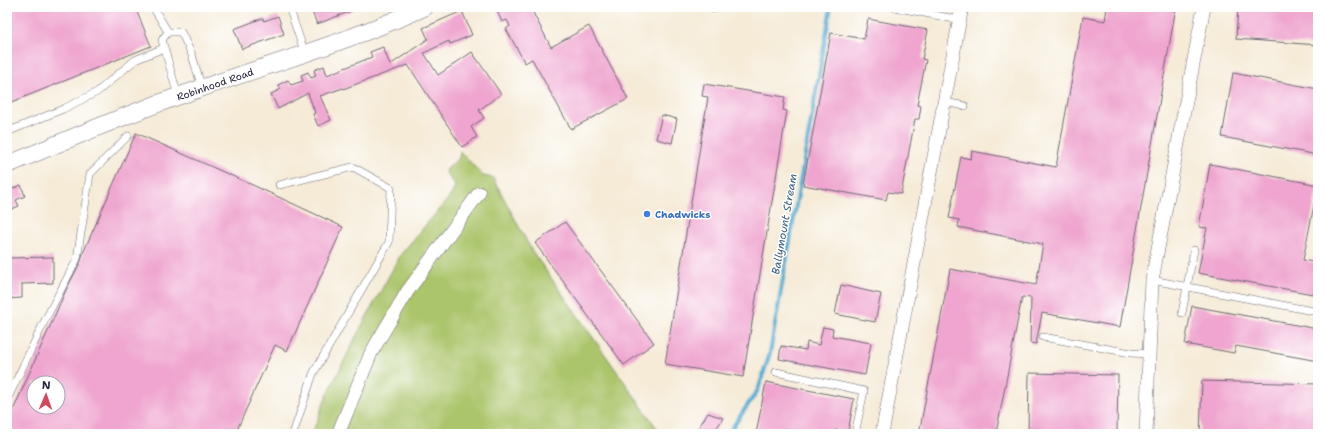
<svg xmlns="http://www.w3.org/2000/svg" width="1325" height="441" font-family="'Shantell Sans',sans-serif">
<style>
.green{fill:#abc56b;stroke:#667453}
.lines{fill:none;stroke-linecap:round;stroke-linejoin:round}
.stream{stroke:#58aed5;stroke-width:4}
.building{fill:#efa5cf;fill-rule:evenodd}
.service-casing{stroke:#6c6872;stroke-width:8}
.minor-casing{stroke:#6c6872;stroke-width:14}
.tertiary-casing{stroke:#6c6872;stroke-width:18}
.service{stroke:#fff;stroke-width:7}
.minor{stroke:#fff;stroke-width:13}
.tertiary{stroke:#fff;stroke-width:17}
.shop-dot{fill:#3f7fe0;stroke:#fff;stroke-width:1.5}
.labels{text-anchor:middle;stroke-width:3;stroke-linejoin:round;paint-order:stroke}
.street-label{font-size:10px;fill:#22223b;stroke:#fff}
.shop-label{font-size:10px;font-weight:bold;fill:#366cbe;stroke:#fff;text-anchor:start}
.water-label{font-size:11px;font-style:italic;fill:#3a6180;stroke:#fff}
</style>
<rect width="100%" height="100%" fill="#fff"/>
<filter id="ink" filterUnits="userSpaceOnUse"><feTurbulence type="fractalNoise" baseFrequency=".025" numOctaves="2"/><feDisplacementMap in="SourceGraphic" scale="8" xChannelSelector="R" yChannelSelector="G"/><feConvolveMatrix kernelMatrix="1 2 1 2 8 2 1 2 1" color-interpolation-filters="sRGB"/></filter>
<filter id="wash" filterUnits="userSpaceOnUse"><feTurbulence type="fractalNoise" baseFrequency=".012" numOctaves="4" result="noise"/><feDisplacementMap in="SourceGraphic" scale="16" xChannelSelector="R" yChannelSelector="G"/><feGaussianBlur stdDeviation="0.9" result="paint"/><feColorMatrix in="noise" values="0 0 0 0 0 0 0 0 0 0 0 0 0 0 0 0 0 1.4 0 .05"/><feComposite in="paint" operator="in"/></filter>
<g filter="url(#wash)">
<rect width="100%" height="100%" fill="#f5ebd7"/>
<path class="green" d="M460,151L483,176L493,178L532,251L661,434H312L326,397L360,329L401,254L452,194L455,186L445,171L459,158Z"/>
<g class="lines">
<path class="stream" d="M728,434L758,390L770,353L831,7"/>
</g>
<g id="blocks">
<path class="building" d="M7,7H135L151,46L7,104Z
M326,7H359V8L317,24L312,12Z
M505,7H530L551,47L589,26L628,99L571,129L532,59L525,63L506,29L510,26L507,20L502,22L497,11Z
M1107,7H1176L1120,327L1042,313L1036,344L1030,343L1031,298L1022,297L996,434L985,432V434H919L950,269L1036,285L1043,244L958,227L959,220L949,218L961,157L971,159L972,151L1056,167L1083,17L1105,21Z
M1238,7H1318V45L1236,39Z
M462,11L472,35L450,44L449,41L424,53L438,75L472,52L501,94L479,110L484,118L471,127L477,137L462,147L408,65L343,89V88L320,96L331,120L318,126L313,114L315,113L308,93L278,109L271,94L281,89L278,85L288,80L291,85L303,81L301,75L308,72L311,78L316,76L314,70L324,66L327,75L372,57L370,52L383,47L390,65L428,39L423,28Z
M278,16L284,34L242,49L234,29L263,18L264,21Z
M868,19L928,30L922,59L926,60L917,105L921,106L919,119H915L901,194L888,192L886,200L803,185L831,33L864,39Z
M1233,73L1318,89V155L1222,137Z
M704,84L785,97L783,110L787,111L743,377L665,364L708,97L702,96Z
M662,115L677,119L672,143L656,139Z
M136,133L257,187L343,227L287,351L275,345L235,434H7V424L66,290L81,261L83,253ZM34,383H58V407H34Z
M1210,164L1318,185L1303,260L1318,263V295L1198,273L1207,228L1199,227Z
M7,178L12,189L21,185L25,196L16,200L19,206L7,211Z
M565,222L654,343L624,365L535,243Z
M53,257V283L22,284V298L7,299V258Z
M841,285L881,294L875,322L835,314Z
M1192,306L1318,329V361L1236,346L1234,353L1185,344Z
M823,327L833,329L832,336L871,343L865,375L779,359L781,346L806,350L807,342L819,345Z
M1029,373L1118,375L1117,434H1028Z
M1202,381L1318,384V434H1200Z
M766,382L854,399L848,432L836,430L835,434H756Z
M708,413L723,418L713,434H694Z"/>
</g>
</g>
<g filter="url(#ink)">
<use href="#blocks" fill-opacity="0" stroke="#6c6872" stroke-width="1"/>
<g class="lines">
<g class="service-casing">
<path id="service" d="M153,7L168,32
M289,7L305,54
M894,7L960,20
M713,9V7
M178,96L162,40L168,32H181L192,55L202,88
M945,102L965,106
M7,132L63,109L97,92L135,60L164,48
M279,185L353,167L391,188L389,242L313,374L293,434
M1152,280L1318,312
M1182,313L1194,250
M1043,337L1131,353L1148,354
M776,372L864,391L855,434
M7,400L44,322L77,259L90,174L128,136"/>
</g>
<g class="minor-casing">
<path id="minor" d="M338,434L371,353L407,292L479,193
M882,434L962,7
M1146,434L1152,280L1204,7"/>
</g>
<g class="tertiary-casing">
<path id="tertiary" d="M7,165C72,138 136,110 202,88C277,62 353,40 425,7"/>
</g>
<use href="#service" class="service"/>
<use href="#minor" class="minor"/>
<use href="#tertiary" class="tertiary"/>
</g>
</g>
<circle class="shop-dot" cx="647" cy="214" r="4"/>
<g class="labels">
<g class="street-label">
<text transform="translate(215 84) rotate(-19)" y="4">Robinhood Road</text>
</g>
<g class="shop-label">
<text x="655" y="218">Chadwicks</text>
</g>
<g class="water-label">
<text transform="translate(784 224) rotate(-80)" y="4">Ballymount Stream</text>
</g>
</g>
<rect width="1325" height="441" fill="none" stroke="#fff" stroke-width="24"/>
<g transform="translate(46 395) rotate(2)"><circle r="19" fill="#ffffff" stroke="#a7a7b1"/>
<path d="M0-3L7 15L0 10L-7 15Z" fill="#d1495b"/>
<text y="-6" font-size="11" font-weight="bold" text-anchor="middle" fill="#22223b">N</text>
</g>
</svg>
